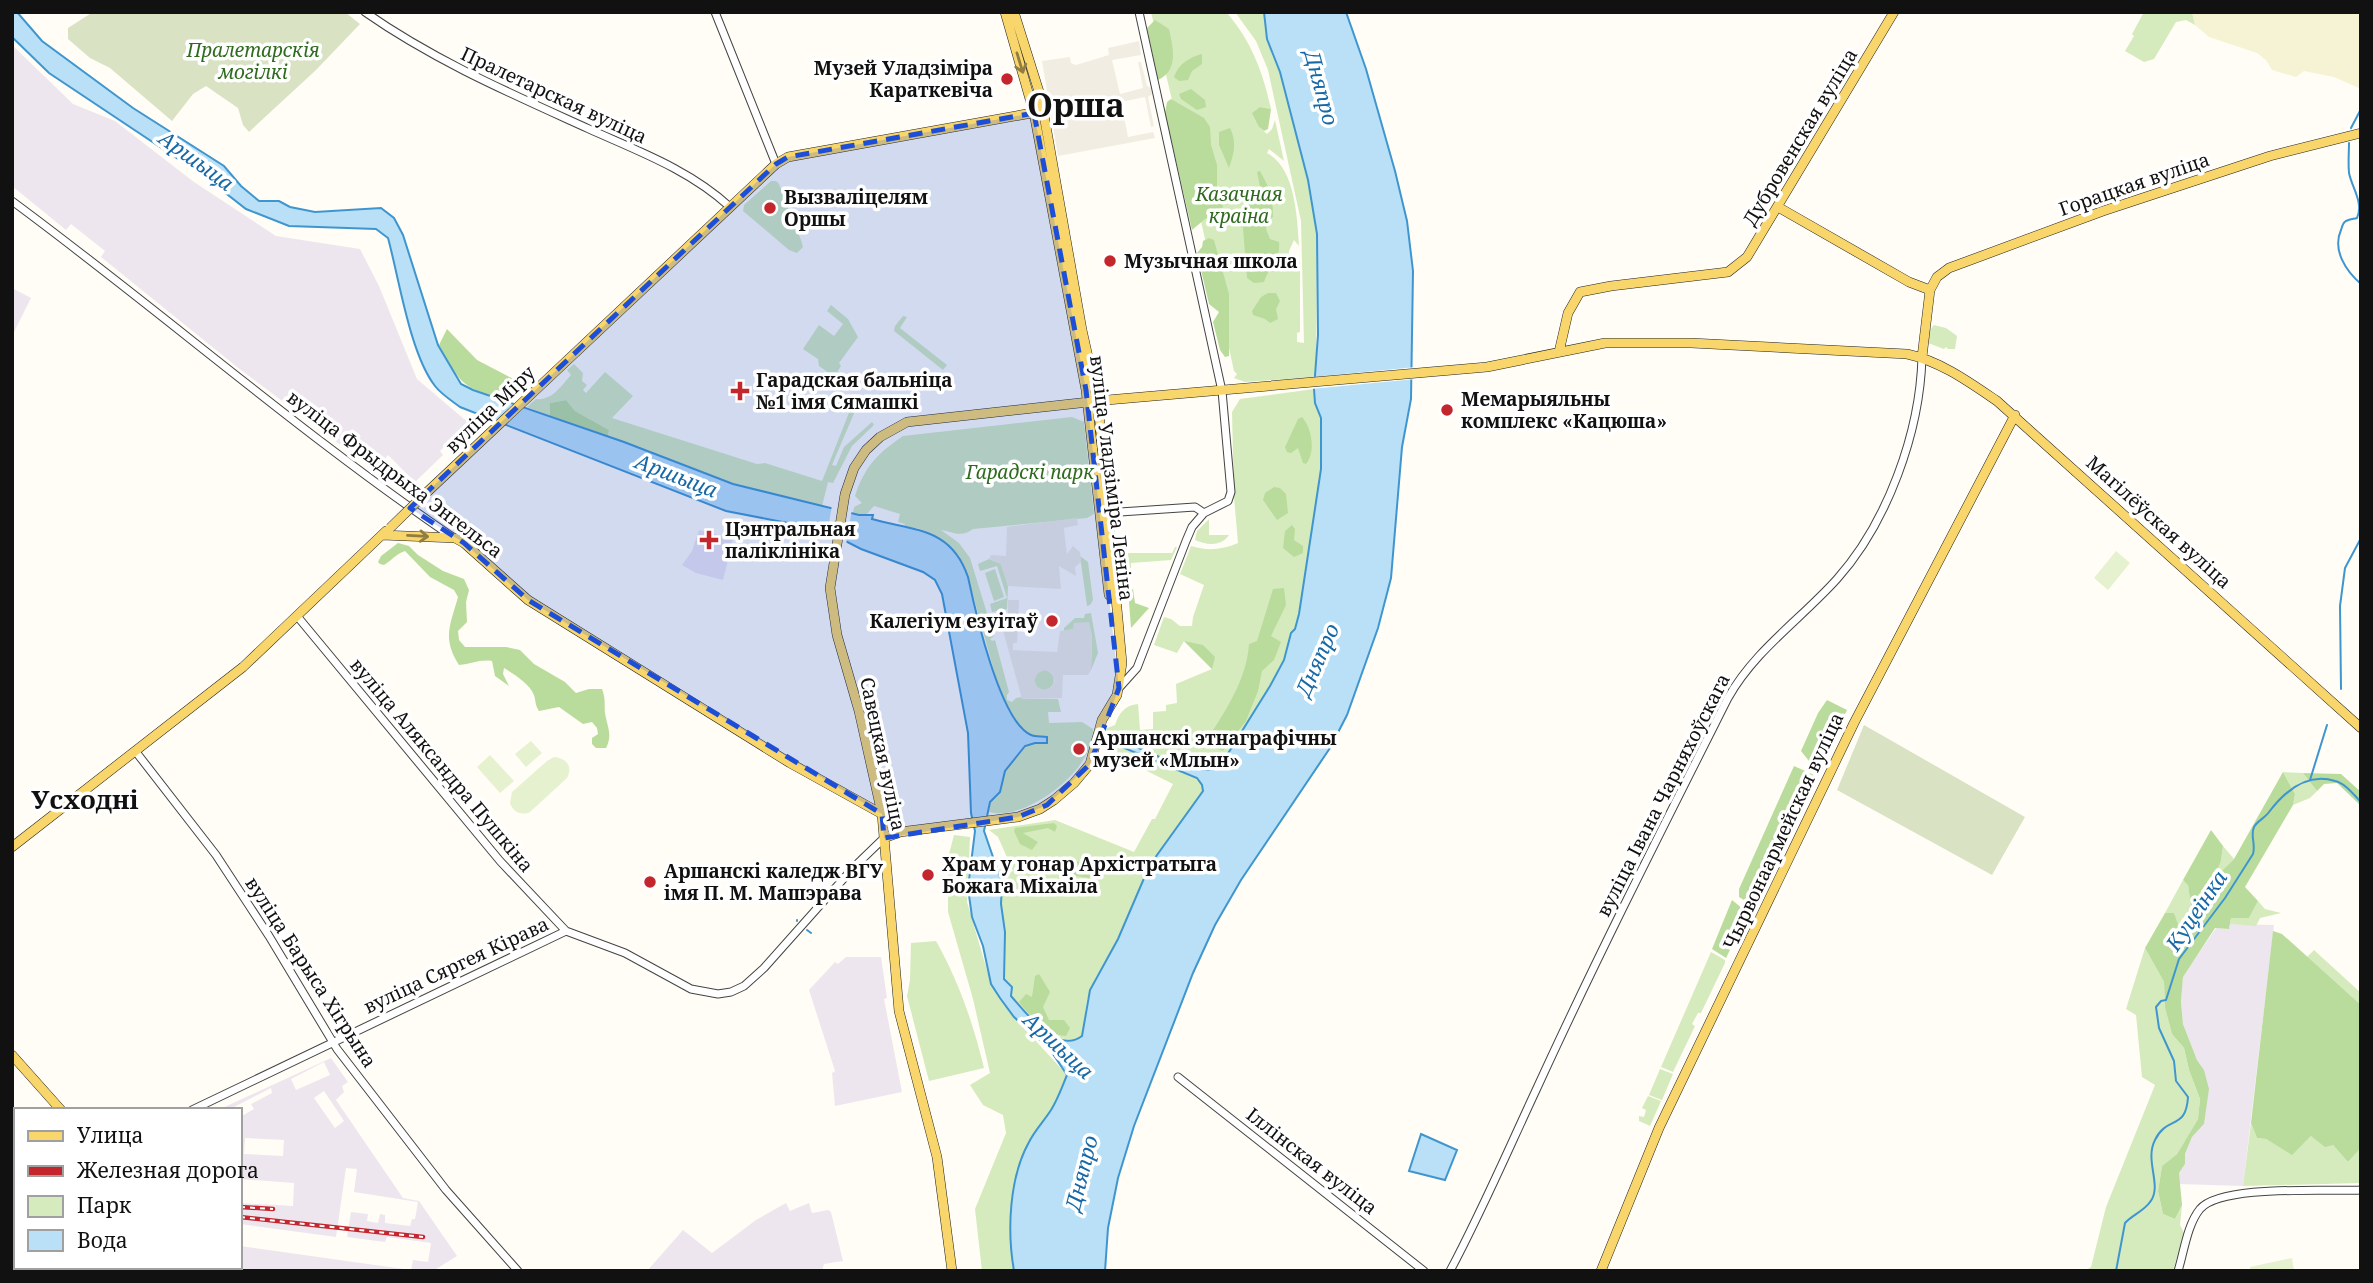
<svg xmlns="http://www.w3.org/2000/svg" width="2373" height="1283" font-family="'Noto Serif',serif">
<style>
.industrial{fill:#eee6ef;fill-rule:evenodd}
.farmland{fill:#f6f3d4}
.green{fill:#d5ebbd}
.forest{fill:#b9dc9c}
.cemetery{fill:#d9e3c4}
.pitch{fill:#e6f2cf}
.plaza{fill:#f1ede2;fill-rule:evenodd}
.water{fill:#b9e0f7;stroke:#3f96cf;stroke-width:2}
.pier{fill:#fffdf5}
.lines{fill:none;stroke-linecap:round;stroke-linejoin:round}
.stream{stroke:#3f96cf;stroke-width:2}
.minor-casing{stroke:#444;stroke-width:9}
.major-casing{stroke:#222;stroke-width:10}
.minor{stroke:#fff;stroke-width:7}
.major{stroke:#f9d66b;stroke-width:9}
.rail-casing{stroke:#c4262e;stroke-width:4.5}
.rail{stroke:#fff;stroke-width:2;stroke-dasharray:5;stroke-linecap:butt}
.major-bridge-casing{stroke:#222;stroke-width:10;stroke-linecap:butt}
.major-bridge{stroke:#f9d66b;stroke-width:9}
.oneway{stroke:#917d42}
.marked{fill:#1d4ed8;fill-opacity:0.2;stroke:#1d4ed8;stroke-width:5;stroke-dasharray:14 9;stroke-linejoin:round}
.poi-dot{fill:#c4262e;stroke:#fff;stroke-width:2.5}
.labels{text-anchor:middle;stroke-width:7;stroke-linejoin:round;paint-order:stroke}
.park-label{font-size:19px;font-style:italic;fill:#2f6b1f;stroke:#fff}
.poi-label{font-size:19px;font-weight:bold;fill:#111;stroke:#fff;text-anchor:start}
.street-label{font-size:19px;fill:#111;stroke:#fff}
.water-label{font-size:21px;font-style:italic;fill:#1768a6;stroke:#fff}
.district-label{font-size:26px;font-weight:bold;fill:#111;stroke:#fff}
.town-label{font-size:33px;font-weight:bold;fill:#111;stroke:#fff}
</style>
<rect width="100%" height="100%" fill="#fffdf5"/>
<path class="industrial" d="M12,45L73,104L115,121L194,182L276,236L360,249L379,286L417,379L464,419L484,424L469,438L460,431L440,451L443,455L415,482L388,455L375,471L237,367L101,257L105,251L71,224L66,230L12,186Z
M12,288L31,298L12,336Z
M699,530L733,539L723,580L696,573L682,565L692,551Z
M2230,924L2274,925L2243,1186L2178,1184L2179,1173L2185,1164V1154L2192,1137L2204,1124V1070L2197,1060L2183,1024L2181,1002L2183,976L2216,928L2229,929Z
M846,957H881L887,998L884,999L902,1092L835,1106L832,1073L835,1071L809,990L835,962L838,964Z
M331,1058L348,1082L342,1086L344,1092L336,1100L403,1198L419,1201L457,1256L433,1271H207L204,1267H240V1246L411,1270L413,1260L428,1262L431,1243L387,1237L385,1242L347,1237L351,1212L368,1214L367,1221L378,1223L380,1214L385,1215V1223L410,1226L412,1219H415L418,1202L354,1192L357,1169L346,1168L336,1237L240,1224V1203L293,1206L294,1183L240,1179V1117L254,1109L251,1104L272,1093L271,1088L228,1110H218ZM324,1062L330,1075L296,1090L291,1079ZM324,1091L344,1121L335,1128L314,1098ZM245,1138L284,1140L283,1156L244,1154Z
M786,1203L790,1211L809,1203L812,1213L828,1210L831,1212L843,1261L824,1264L822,1271H647L683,1230L712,1253L756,1220Z"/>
<path class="farmland" d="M2192,12H2361V89L2334,77L2304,71L2296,77L2272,70L2266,60L2257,53L2209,37L2195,25Z"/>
<path class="green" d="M1151,12H1226C1251,40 1263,72 1271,109L1260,107L1259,127L1267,134L1272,129L1275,120L1284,161L1269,149L1267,153C1295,168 1297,215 1299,246L1294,240L1289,251L1288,261L1295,268L1300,261V332L1297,333V342L1304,343L1301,221L1268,70L1256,41L1235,12H1264L1267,39L1280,72L1308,180L1317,234L1316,377L1245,382L1234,378L1237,374L1234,371L1203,230Z
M2144,12H2192L2195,25L2186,20L2176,22L2154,59L2144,62L2125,51L2134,36L2132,34Z
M771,181H776L779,184L801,240L803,247L797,253L789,250L743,211L744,205Z
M831,305L848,319L858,337L839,363L841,366L837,372L829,373L819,366L818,359L803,349L819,325L834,336L843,324L827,311Z
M903,316L907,317L900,328L947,365L943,370L894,331L895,326Z
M1934,325L1946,328L1957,336L1955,349H1948L1946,347L1944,349L1928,343L1930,330Z
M574,364L583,373L582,381L587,385L583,390L586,393L605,372L633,396L612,418L757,464L765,463L822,481L854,400L853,395L857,396L855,411L832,465L836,466L844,447L872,422L874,425L852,446L833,483L828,482L822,506L733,484L608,436L609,430L575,411L566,400L550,403V416L527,407L536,399C552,401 561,386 571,375L567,370Z
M1314,389L1315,403L1321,418V469L1299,614L1295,629L1291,633L1284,660L1263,700L1219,768C1191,778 1142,746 1114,737L1113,743L1197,778L1202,785L1203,791L1152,862L1118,939L1095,979L1087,1000L1082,1036C1061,1051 1017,1014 1010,993C1010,992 1009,984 1009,982L1004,979L1005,932L1001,904L1002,883L997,870L1005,868L1008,873L1013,871L998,837L989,830L1055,820L1134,852L1152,819H1155L1173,784L1105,750C1101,743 1102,736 1105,729L1115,725C1119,713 1125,705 1138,704L1140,730L1153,729V712L1166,711V705L1177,703L1176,684L1212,669L1184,641L1177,653L1154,645L1164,617L1171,619L1180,626H1192L1193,617L1204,585L1180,574L1191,546C1207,551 1222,550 1238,543L1234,497L1232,412L1240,399Z
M1072,417L1084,422L1094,514L1087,518L973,529C961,538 954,532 941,530L959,543L970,558L994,636L990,639L992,641L995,640L1009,692L1007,695V700L1012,702L1016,698L1022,697L1023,699H1058L1061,712H1048L1049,723L1082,722L1093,729C1096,768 1027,822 989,812L990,802L1000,792L1005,771L1022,749L1028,744L1047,743V737L1031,735L1019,726L1002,700L968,577L954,550L926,531L917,528H904L905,524L898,522L900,514L874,506L865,516L853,513L854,507L862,503L855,496C865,466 877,454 903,436Z
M1209,519V535H1229C1221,547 1206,545 1195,540L1197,531Z
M1175,547H1177L1171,560L1131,563V568H1126V553H1172Z
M1080,556L1088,562L1093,600L1090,605L1087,606Z
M989,559L1001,564L1008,586L1007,609L992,612L990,604L1007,598L997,566L980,571L978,564Z
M995,569L1004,597L994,601L985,573Z
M1091,613L1098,653L1091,670L1092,635L1074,629L1064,631V628L1075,618H1084L1085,614Z
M1034 680a10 10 0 1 1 20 0a10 10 0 1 1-20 0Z
M2283,772L2303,773L2317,791L2310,798L2293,805L2295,794Z
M954,835L970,837L967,902L991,984L1014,1017L1067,1075C1062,1087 1058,1099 1051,1110C1044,1121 1035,1130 1029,1142C1009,1178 1007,1231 1014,1271H982L975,1209L1006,1133L1003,1115L983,1105L970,1085L990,1073L973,999L948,912V858Z
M2223,846L2234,859C2221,872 2214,883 2216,902L2204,915L2188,921L2179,931L2174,913H2165L2183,880L2188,884L2191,907L2221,861Z
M2258,901L2265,909L2281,913L2260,918L2256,926L2230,924L2231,918H2249Z
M936,941C959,982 973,1023 984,1068L929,1081L907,996L910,980L911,943Z
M2145,948L2164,982L2165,1008L2172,1034L2184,1048L2189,1070L2200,1099L2198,1119L2177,1154L2162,1166L2158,1191L2163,1214L2175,1219L2182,1205L2180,1225L2184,1233L2173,1271H2085L2091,1267L2106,1207L2155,1085L2142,1077L2136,1015L2126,1009Z
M2314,950L2361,993V1005L2307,957Z
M1711,952L1725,960V963L1701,1013H1698L1692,1024L1695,1026L1673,1072L1661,1067Z
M1660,1069L1673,1074L1662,1100L1649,1095Z
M1648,1096L1661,1101L1650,1126L1639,1121V1116L1644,1117L1646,1110L1642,1108Z
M2251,1123L2257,1138L2266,1139L2292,1154L2311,1136L2333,1145L2348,1162L2361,1148V1183L2243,1186Z"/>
<path class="forest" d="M1155,20L1169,29C1173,47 1179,71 1158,80L1147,28Z
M1202,54V64L1192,71L1188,80L1179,81L1174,77C1178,64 1190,57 1202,54Z
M1191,89L1205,100L1206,107L1197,110L1181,99L1179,94Z
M1171,99L1204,118L1210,127L1211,145L1217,165V186L1221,195L1223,206L1219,217L1205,219L1192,230L1165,113L1167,102Z
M1260,107L1271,109L1268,129L1264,131L1259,127L1252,113Z
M1230,128C1237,142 1234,154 1229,168L1219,145V132Z
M1260,171C1270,189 1273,196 1273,217L1268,220L1266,229L1270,239L1279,242C1281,259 1269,267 1264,282L1254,283L1247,278L1242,216L1260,187L1257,172Z
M1209,238L1214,240L1229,294V356L1225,357L1220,350L1213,322L1219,312L1209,304L1197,253L1202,247L1203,241Z
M1268,293H1276L1280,301L1276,309L1278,319L1270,323L1265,319L1253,315L1252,311L1261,297Z
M447,329L477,360L519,382L503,400C458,385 462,384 439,345Z
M566,400L575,411L609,430L608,436L550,416V403Z
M1302,417C1312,428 1316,452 1306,464L1303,463L1298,448L1291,453L1287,452L1285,447L1298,419Z
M1274,487L1280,488L1286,494L1288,513L1277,520L1263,500L1265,493Z
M1292,525L1295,529L1294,540L1303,546V553L1294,557L1283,548L1285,531Z
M398,543L409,546L418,555L443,571L464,579L469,590L466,602L467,622L458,631L459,640L465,647H506L520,650L534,664L565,682L576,693L589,689H602C606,700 604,703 605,713C607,726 613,735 606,748H596L592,744V738L598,734L597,728L592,722L583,724L559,707L539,711C535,705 536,702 534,695C530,684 514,674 504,668L503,674L509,686L495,676L492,661C480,659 471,664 459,665C442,638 450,626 458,597L454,590L430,577L405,551C396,554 392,560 384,565L380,564L378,562L381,556Z
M1284,588L1286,605L1271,636L1281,642L1274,660L1262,671L1258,691L1246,721L1223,751L1215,748L1210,735C1228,707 1247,677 1249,644L1257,641L1273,589Z
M1128,589H1133L1135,603L1149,608L1131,628Z
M1184,641L1203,645L1215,657L1212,669Z
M1827,700L1847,710L1817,771L1801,751L1818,713Z
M1794,766L1814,775L1752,905L1739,897V889Z
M2283,772L2295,794L2293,805L2245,887L2258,901L2249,918H2231L2229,929L2215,928L2183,977L2181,1002L2183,1024L2197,1060L2204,1070L2209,1089L2204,1124L2192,1137L2185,1154V1164L2179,1173L2182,1205L2175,1219L2163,1214L2158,1191L2162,1166L2177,1154L2198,1119L2200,1099L2189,1070L2184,1048L2172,1034L2165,1008L2164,982L2145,948L2165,913H2174L2180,930C2191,918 2204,914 2215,902V890L2222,871L2234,859Z
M2303,773L2341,774L2361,792V806L2337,783L2324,784L2317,791Z
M1054,823L1057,826L1055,832L1048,828L1023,833L1038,842L1032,850L1020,844L1014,831L1015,828Z
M2211,830L2223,846L2221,861L2201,905L2191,907L2188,885L2183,880Z
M1076,861L1095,866L1089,878L1077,876L1066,869Z
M1732,900L1748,913L1726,958L1712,949Z
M2273,931L2282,934L2361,1005V1148L2348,1162L2333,1145L2325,1147L2311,1136L2292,1155L2266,1139L2257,1138L2251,1123Z
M1039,974L1050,992L1043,1007L1049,1020H1064L1070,1028L1066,1036C1048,1036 1029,1015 1019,1002L1026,994L1032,997L1035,976Z"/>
<path class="cemetery" d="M93,12H345L360,24L316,70L249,132L243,125L238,108L206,86L193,94L172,121L110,68L90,58L68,39V28Z
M1864,725L2025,817L1992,875L1837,790Z"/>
<path class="pitch" d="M2116,551L2130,563L2108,590L2094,578Z
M531,741L542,753L526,767L515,754Z
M490,755L514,781L500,793L477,767Z
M554,757C567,758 573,767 567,778L530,812C521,816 513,812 510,803L512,792L547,761Z
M2292,1258L2294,1271H2251L2250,1267Z"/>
<path class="plaza" d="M1139,41L1141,55L1112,60L1120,94L1143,88L1138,62H1141L1147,86L1151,88L1152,94L1148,97L1154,126L1151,127L1145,97L1121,102L1128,137L1153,132L1155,138L1058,156L1042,61L1070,57L1071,63L1076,65L1109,55L1108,48Z
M1077,518L1078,525L1064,528L1065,539L1067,554L1073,546L1080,552L1081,562L1075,567L1076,576L1059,566L1061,589L1008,586L1001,564L989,559L991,555L1006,556L1007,527Z
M1008,600H1019L1017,643H1013V650L1057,652L1060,631L1073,629L1074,623L1089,622L1092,635L1091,670L1088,675H1063L1062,698L1022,699L999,616L1008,614ZM1045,670L1052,673L1055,681L1051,688L1044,690L1037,687L1034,680L1038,673Z"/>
<path class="water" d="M12,12H17L42,41L133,108L224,166L241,186L259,201H279L290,207L315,212L381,208L394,218L403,235L438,345L461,384L473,390L624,442L733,484L859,515H873L872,519C914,531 951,527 968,577C975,610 1000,722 1031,735C1035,737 1043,736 1047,737V743H1035L1025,746L1005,771L1000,792L990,802L984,831L1002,883L1001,904L1005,932L1004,979L1012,987L1011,996C1026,1013 1057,1055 1082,1036L1090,990L1118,939L1145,876L1152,862L1203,791L1202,785L1197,778L1112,743L1114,737C1140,747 1193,778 1219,768L1270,686L1284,660L1291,633L1295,629L1299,614L1321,469V418L1315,403L1314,389L1318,335L1317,234L1308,180L1280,72L1267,39L1264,12H1346L1366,69L1395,171L1407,221L1413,271L1411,399L1402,447L1391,578L1378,628L1347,715L1330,748L1241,880L1215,925L1193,973L1134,1126L1118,1178L1108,1228L1105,1271H1014C1007,1231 1009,1178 1029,1142C1035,1130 1044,1121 1051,1110C1058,1099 1062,1087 1067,1075L1049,1048L1014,1017L1000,998L991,984L983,946L972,917L968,888L975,831L971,813L968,733L942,594L935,580L923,572L861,549L824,530L726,511L460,407C452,401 441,394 435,386C410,354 399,278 388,238L376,229L289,226L246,209L205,177L49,73L12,37Z
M1421,1134L1457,1150L1445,1180L1409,1171Z"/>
<path class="pier" d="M1416,367V379L1311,389L1313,377Z
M832,505L852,509L846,545L827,535Z"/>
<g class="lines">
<path class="stream" d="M2351,128L2361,109
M2349,143C2349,152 2348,163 2349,173C2352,188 2364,203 2357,218C2354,219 2350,219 2346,221C2343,222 2342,227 2341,230C2332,250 2346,271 2361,284
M2341,689L2340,606L2345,568L2361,538
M2310,780L2327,725
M797,920V921
M807,930L811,933
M2116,1271L2125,1223C2132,1215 2144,1211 2150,1202C2163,1186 2144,1161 2155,1140C2167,1115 2186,1131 2188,1097L2176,1081L2174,1061L2159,1028L2156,1007L2161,1001L2166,1000L2179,959L2225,898L2253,854C2256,844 2250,836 2254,827C2257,821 2265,818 2269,812C2285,791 2307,772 2335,781C2345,783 2354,795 2361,802"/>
<g class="minor-casing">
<path id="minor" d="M365,12C435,61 512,94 589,129C638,151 690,170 730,207
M715,12L776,164
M12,201C161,311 301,434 454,538
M1105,513L1195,507L1204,513L1228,501L1231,492L1222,391L1139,12
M297,616L500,861L566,931
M1119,688L1137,668L1186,541L1192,527L1204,513
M136,752L216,855L269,936L337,1049L446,1190L518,1271
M1178,1077L1424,1271
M192,1110L566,931L625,953L691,989L718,994L731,992L744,986L764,968L854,867L884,838
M1450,1271C1482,1211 1508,1150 1537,1088C1597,957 1663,827 1728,698C1755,650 1800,620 1837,579C1887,523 1920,433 1922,357
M2178,1271C2184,1252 2187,1225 2200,1209C2222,1184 2326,1192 2361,1190"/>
</g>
<g class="major-casing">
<path id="major" d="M1005,12L1034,113L1086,390L1109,595
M1778,207L1909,282L1930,290
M1559,352L1568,313L1580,292L1611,286L1728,272L1747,257L1894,12
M1922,357L1930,290L1937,277L1949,268L2103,211L2270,156L2361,133
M424,495L776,164L788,157L1043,111
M382,535L455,538L464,543L528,600L790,763L882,814
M884,838L900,832L1018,817L1040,809L1054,800L1074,783L1090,764L1102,720L1117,695L1122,663L1098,402L1082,330L1041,98L1014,12
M12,847L243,667L386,531
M12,1055L61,1110
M200,1267L203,1271
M952,1271L937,1157L899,1011L882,814L859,711L837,635L830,588L845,494L854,468L866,450L880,437L907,422L1107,400L1487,367L1605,343H1691L1907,354C1940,361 1969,382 1997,401L2361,728
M1601,1271L1659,1128L1854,723L2015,415"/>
</g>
<use href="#minor" class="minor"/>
<use href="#major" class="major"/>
<g class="rail-casing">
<path id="rail" d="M12,1163L16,1167
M12,1179L16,1183
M240,1207L273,1209
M240,1217L423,1237
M83,1267L86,1271
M96,1267L99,1271"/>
</g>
<use href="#rail" class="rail"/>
<g class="major-bridge-casing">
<path id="major-bridge" d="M390,528L424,495"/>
</g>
<use href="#major-bridge" class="major-bridge"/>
</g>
<defs><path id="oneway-shaft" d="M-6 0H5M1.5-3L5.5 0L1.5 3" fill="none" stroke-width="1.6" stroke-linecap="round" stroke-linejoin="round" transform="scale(1.75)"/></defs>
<g class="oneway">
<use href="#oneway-shaft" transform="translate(1020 63) rotate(73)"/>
<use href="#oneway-shaft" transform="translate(418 536) rotate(3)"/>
</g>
<path class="marked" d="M1034,113L1086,390L1119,688L1090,764L1047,805L1018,817L884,838L882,814L528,600L464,543L410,508L776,164L788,157Z"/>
<g class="poi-dot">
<circle cx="1007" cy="79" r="7"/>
<circle cx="770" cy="208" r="7"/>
<circle cx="1110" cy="261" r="7"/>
<path d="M736.5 380.5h7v7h7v7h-7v7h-7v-7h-7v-7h7z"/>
<circle cx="1447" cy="410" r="7"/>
<path d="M705.5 529.5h7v7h7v7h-7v7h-7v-7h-7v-7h7z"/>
<circle cx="1052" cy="621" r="7"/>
<circle cx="1079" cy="749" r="7"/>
<circle cx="928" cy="875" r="7"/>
<circle cx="650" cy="882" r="7"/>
</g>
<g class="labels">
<g class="park-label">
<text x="253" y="57">Пралетарскія<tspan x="253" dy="22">могілкі</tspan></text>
<text x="1239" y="201">Казачная<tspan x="1239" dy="22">краіна</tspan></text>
<text x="1030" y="479">Гарадскі парк</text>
</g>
<g class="poi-label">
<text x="993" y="75" text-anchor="end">Музей Уладзіміра<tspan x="993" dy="22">Караткевіча</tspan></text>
<text x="784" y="204">Вызваліцелям<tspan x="784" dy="22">Оршы</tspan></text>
<text x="1124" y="268">Музычная школа</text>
<text x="756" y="387">Гарадская бальніца<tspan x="756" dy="22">№1 імя Сямашкі</tspan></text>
<text x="1461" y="406">Мемарыяльны<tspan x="1461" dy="22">комплекс «Кацюша»</tspan></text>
<text x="725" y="536">Цэнтральная<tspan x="725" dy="22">паліклініка</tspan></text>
<text x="1038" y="628" text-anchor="end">Калегіум езуітаў</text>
<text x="1093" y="745">Аршанскі этнаграфічны<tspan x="1093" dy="22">музей «Млын»</tspan></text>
<text x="942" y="871">Храм у гонар Архістратыга<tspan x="942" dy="22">Божага Міхаіла</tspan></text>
<text x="664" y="878">Аршанскі каледж ВГУ<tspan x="664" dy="22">імя П. М. Машэрава</tspan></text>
</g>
<g class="street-label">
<text transform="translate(554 95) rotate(25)" y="7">Пралетарская вуліца</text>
<text transform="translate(1800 137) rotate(-59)" y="7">Дубровенская вуліца</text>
<text transform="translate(2134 184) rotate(-19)" y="7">Горацкая вуліца</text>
<text transform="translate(490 409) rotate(-44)" y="7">вуліца Міру</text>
<text transform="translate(395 474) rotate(37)" y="7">вуліца Фрыдрыха Энгельса</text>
<text transform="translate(1112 478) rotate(83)" y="7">вуліца Уладзіміра Леніна</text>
<text transform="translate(2159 522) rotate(42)" y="7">Магілёўская вуліца</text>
<text transform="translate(883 754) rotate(78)" y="7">Савецкая вуліца</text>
<text transform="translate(442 765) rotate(50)" y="7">вуліца Аляксандра Пушкіна</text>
<text transform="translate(1663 795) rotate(-63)" y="7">вуліца Івана Чарняхоўскага</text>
<text transform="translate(1783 831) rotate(-65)" y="7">Чырвонаармейская вуліца</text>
<text transform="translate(456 965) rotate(-25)" y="7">вуліца Сяргея Кірава</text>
<text transform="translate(311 972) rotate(57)" y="7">вуліца Барыса Хігрына</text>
<text transform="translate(1312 1161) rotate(38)" y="7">Іллінская вуліца</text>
</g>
<g class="water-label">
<text transform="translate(1321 88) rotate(75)" y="7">Дняпро</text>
<text transform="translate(196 161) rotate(36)" y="7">Аршыца</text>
<text transform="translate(676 476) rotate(21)" y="7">Аршыца</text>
<text transform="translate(1318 660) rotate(-66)" y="7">Дняпро</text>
<text transform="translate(2197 911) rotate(-56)" y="7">Куцеінка</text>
<text transform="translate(1058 1046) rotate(43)" y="7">Аршыца</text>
<text transform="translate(1082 1173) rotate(-76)" y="7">Дняпро</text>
</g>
<g class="district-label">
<text x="85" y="809">Усходні</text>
</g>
<g class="town-label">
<text x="1076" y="117">Орша</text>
</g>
</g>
<rect width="2373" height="1283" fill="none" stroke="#111111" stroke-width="28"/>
<rect x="14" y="1108" width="228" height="161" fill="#ffffff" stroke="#a0a0a0" stroke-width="2"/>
<rect x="28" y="1131" width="35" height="10" fill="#f9d66b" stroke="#a0a0a0" stroke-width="2"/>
<text x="77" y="1143" font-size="21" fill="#111111">Улица</text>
<rect x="28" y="1166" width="35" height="10" fill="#c4262e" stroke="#a0a0a0" stroke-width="2"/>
<text x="77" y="1178" font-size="21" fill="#111111">Железная дорога</text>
<rect x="28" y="1196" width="35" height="21" fill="#d5ebbd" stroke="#a0a0a0" stroke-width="2"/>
<text x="77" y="1213" font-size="21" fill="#111111">Парк</text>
<rect x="28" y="1230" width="35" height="21" fill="#b9e0f7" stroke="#a0a0a0" stroke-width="2"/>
<text x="77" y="1248" font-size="21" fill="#111111">Вода</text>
</svg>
